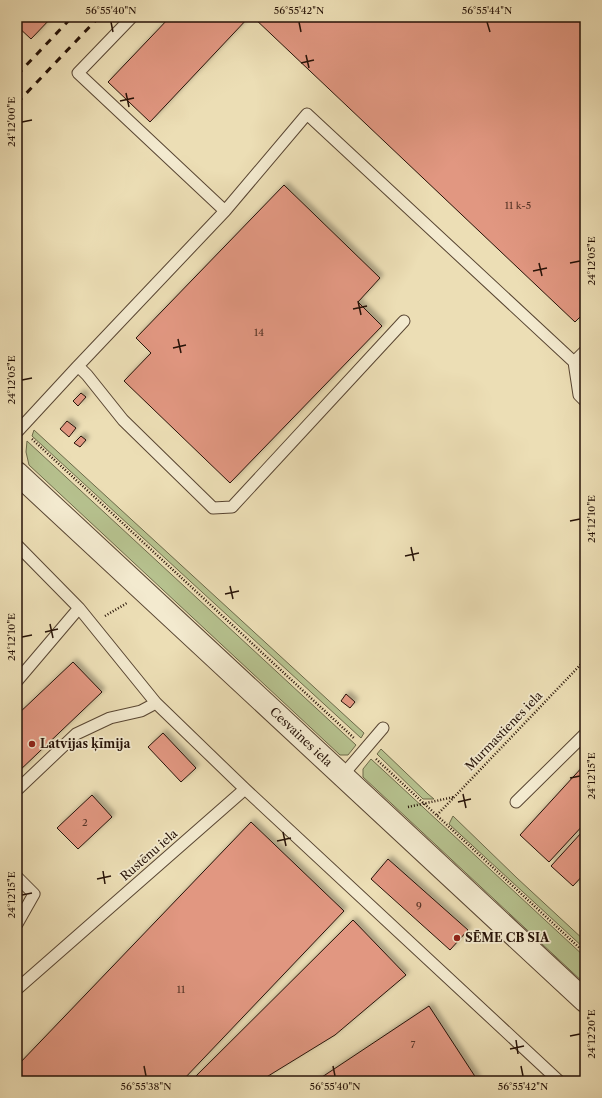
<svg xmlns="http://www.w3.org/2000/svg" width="602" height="1098" font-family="'Libre Caslon Text',serif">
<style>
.green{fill:#b6c18e;stroke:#6e6a4a}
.building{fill:#e19781;stroke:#261207;filter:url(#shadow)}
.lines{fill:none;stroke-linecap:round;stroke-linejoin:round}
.lane-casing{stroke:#584532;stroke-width:13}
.street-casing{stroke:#584532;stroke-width:24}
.path{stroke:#261207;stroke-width:2.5;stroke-dasharray:1 2;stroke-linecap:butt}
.lane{stroke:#f3eacf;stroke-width:11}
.street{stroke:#f3eacf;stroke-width:22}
.rail{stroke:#261207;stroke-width:3;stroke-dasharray:7 7;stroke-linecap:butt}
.ticks{fill:none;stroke:#261207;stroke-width:1.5}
.poi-dot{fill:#8f2418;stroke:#f3eacf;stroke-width:1.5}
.labels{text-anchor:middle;stroke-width:3.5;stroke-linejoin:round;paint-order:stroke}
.number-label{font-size:10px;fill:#553326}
.street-label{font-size:12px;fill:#261207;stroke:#f3eacf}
.poi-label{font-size:12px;font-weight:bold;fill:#261207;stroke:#f3eacf;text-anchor:start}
.neatline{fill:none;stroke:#261207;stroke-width:1.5}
.ticks-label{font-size:10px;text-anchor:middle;fill:#261207}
</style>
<defs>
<filter id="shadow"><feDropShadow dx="3.5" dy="-3.5" stdDeviation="2" flood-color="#0004"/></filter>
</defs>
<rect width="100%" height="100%" fill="#ecdeb5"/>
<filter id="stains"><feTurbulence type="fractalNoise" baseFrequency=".005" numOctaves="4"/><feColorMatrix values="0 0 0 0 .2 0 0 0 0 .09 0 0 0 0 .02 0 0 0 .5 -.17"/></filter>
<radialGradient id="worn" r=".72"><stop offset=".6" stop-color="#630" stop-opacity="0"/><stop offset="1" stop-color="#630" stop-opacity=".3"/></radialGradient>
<path class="green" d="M34,430L364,733L361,738L32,436Z
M27,441L356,745L348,755H340L29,465L26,452Z
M381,749L428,794L434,799H423L377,754Z
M371,759L585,957V984L363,777V769Z
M453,816L517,878L585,941V949L449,824Z"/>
<path class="building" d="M17,17H52L31,39L17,26Z
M170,17H249L150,122L108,82Z
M253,17H585V312L575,322Z
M284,185L380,278L358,302L382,326L230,483L124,381L151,353L136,338Z
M81,393L86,397L78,406L73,401Z
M67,421L76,428L69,437L60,429Z
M81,436L86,440L80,447L74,443Z
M73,662L102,692L17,773V715Z
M346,694L355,702L350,708L341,701Z
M163,733L196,768L181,782L148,747Z
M585,764V823L549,862L520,835Z
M92,795L112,817L78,849L57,828Z
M251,822L344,911L182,1081H17V1066Z
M582,832L585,835V873L573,886L551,866Z
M388,859L468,930L450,950L371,879Z
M353,920L406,975L335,1035L260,1081H191Z
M429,1006L478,1081H316Z"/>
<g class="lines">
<g class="lane-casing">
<path id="lane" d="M132,17L78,73L225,211
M574,362L585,351
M78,366L225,211L307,114L574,362L579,395L585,401
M17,432L78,366L87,375L123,420L213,508L232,507L404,321
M17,545L79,608L156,703L245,789L559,1081
M17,681L79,608
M342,776L383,728
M17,790L76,734L110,718L141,711L156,703
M516,802L585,734
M17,877L34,894L17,924
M17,989L245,789"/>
</g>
<g class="street-casing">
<path id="street" d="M17,473L585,1001"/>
</g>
<path class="path" d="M32,439L355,739
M105,616L127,603
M376,759L585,953
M408,807L454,797
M437,815L585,660"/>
<use href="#lane" class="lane"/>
<use href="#street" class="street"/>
<path class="rail" d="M17,75L72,17
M17,103L99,17"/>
</g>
<path class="ticks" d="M111,22L113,32M299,22L301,32M487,22L490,32M306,55L309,68M301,63L314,60M126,93L129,107M120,101L134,98M22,122L32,120M539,263L542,276M570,263L580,261M533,271L547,268M358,301L361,315M353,309L367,306M178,339L181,353M173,348L186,345M22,380L32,378M570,521L580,519M411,547L414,561M405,556L419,553M230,586L233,599M225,594L239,591M50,624L53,638M45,632L58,629M22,637L32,635M570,778L580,776M463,794L466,808M458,802L471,799M283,832L286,846M277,841L291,838M103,871L105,884M97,879L111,876M22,895L32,893M570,1036L580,1034M516,1040L518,1054M510,1049L524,1046M144,1066L146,1076M333,1066L335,1076M521,1066L523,1076"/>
<g class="poi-dot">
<circle cx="32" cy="744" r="4"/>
<circle cx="457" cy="938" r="4"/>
</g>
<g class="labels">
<g class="number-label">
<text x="518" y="209">11 k-5</text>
<text x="259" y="336">14</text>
<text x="85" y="826">2</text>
<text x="419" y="909">9</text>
<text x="181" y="993">11</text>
<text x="413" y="1048">7</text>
</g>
<g class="street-label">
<text transform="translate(504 731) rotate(-46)" y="4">Murmastienes iela</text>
<text transform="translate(301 737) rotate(43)" y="4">Cesvaines iela</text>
<text transform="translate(149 855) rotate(-41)" y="4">Rustēnu iela</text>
</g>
<g class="poi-label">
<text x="40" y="748">Latvijas ķīmija</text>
<text x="465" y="942">SĒME CB SIA</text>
</g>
</g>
<rect width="602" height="1098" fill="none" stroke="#ecdeb5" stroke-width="44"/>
<rect x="22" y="22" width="558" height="1054" class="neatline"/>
<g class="ticks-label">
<text x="111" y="14">56°55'40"N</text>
<text x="299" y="14">56°55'42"N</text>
<text x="487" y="14">56°55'44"N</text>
<text transform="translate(11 122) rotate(-90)" y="4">24°12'00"E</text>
<text transform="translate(591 261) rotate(-90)" y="4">24°12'05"E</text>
<text transform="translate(11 380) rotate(-90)" y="4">24°12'05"E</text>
<text transform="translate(591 519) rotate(-90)" y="4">24°12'10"E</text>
<text transform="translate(11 637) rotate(-90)" y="4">24°12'10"E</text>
<text transform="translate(591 776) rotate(-90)" y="4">24°12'15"E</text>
<text transform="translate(11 895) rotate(-90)" y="4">24°12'15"E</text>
<text transform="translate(591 1034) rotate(-90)" y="4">24°12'20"E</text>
<text x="146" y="1090">56°55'38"N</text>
<text x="335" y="1090">56°55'40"N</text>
<text x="523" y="1090">56°55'42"N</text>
</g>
<rect width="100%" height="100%" filter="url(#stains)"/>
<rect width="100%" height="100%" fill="url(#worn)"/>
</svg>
